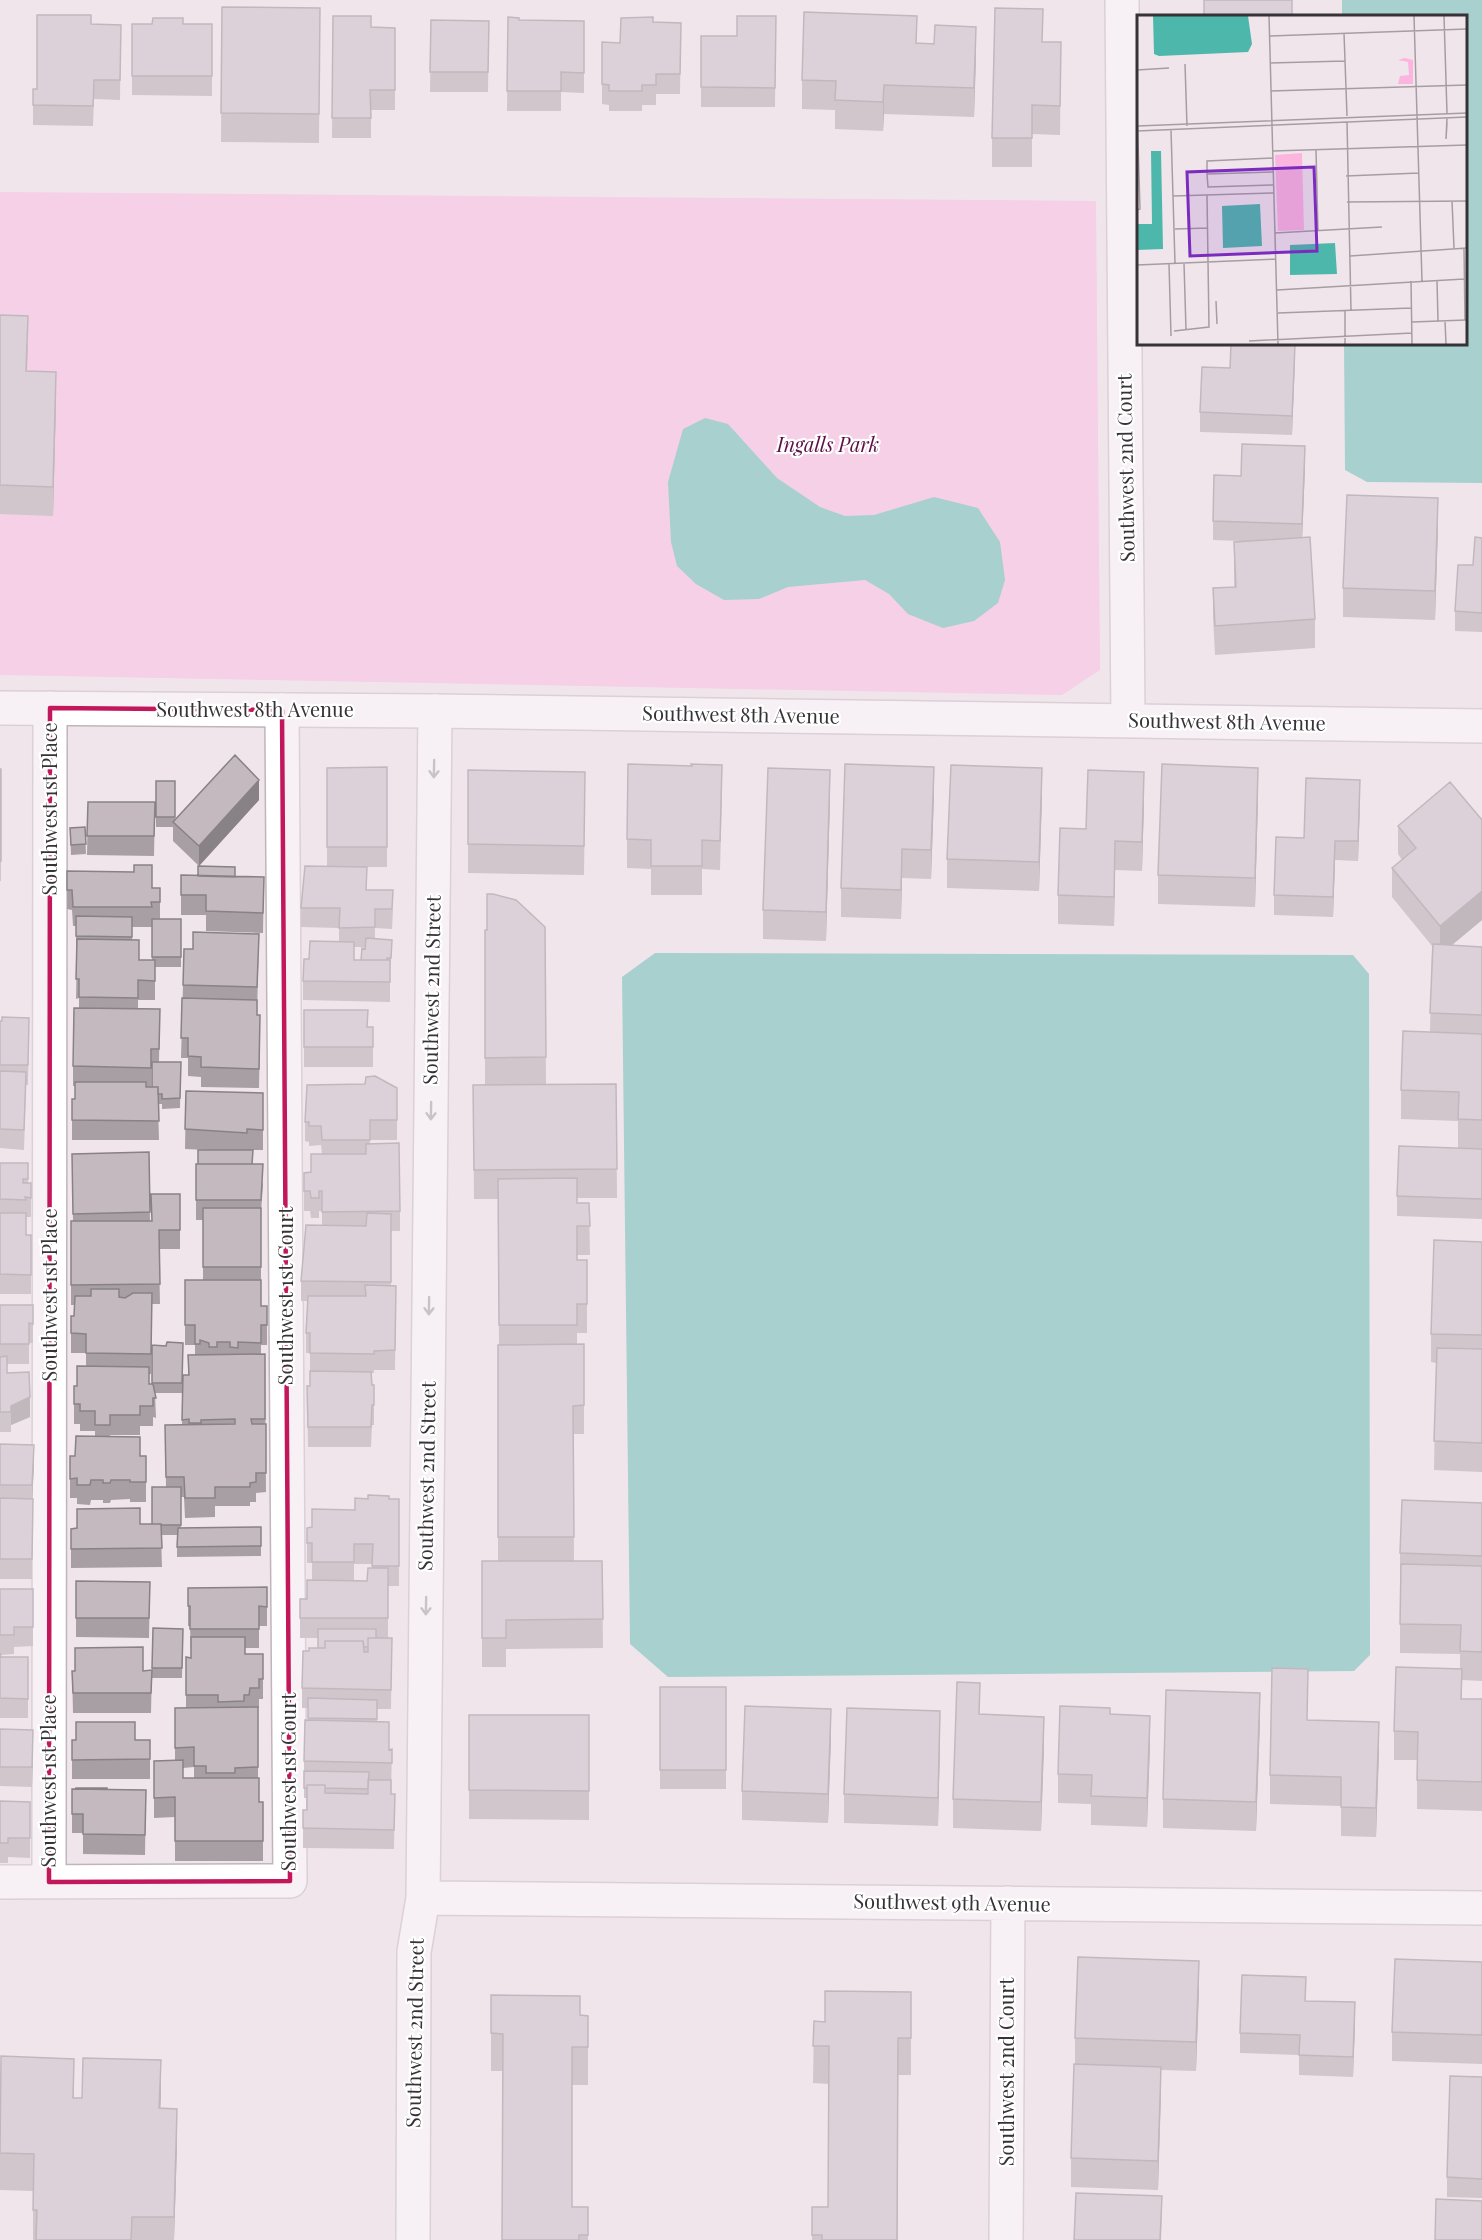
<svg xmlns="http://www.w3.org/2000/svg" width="1482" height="2240" font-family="'Playfair Display',serif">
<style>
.green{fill:#fbb5df}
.water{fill:#4eb7ab}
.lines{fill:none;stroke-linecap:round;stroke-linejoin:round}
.minor-casing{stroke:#c0b5bb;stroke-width:36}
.tertiary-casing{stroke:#c0b5bb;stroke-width:36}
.minor{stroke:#fff;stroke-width:33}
.tertiary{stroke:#fff;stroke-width:33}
.wall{fill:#a89fa4;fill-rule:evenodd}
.shaded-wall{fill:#888286}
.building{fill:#c3b9bf;stroke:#888286;stroke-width:1.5}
.oneway{stroke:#9a989a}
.marked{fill:none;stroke:#c2185b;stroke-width:4.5;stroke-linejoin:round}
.labels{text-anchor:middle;stroke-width:4.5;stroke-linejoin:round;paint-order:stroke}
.park-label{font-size:20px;font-style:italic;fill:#5f0e48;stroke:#fff}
.street-label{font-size:20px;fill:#363235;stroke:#fff}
.inset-road{fill:none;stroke:#a69da3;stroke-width:1.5}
.view{fill:#7b2cbf;fill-opacity:0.15;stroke:#7b2cbf;stroke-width:3}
.inset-edge{fill:none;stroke:#363235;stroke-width:3}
</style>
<rect width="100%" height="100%" fill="#f1e5ec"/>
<path class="green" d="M0,192L1096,201L1100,670L1062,695L0,675Z"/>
<path class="water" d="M1342,0H1482V483L1367,482L1345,470L1344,344H1466V16H1342Z
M705,418L728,424L777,478L820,507L845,516L874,515L934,497L978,508L1000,542L1005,580L998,603L974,621L943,628L908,614L889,594L865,580L788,587L759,599L724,600L696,584L677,566L671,542L668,482L683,429Z
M655,953L1353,955L1369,974L1370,1655L1354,1671L668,1677L630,1644L622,977Z"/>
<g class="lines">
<g class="minor-casing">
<path id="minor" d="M1122,0L1128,720
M0,1882L290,1881L282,710
M49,1882L50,708
M423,1898L1482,1908
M413,2240L414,1952L423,1898L435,711
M1006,2240L1008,1903"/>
</g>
<g class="tertiary-casing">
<path id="tertiary" d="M0,708L435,711L1482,726"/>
</g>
<use href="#minor" class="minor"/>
<use href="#tertiary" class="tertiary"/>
</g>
<path class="wall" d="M222,7L320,8L319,143L221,142Z
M333,16L371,27L395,28V110H371V138H332Z
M776,16L775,107H701V36H737Z
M508,17L519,20L584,21V93L561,92V111H507Z
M431,20L489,21L488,92H430Z
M653,22L681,23L680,94H656V105H642V111H609V105L602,104V42L620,43Z
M91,24L121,25L120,100L94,99L93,126L33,125V89H37Z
M132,24H212V96L132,95Z
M1061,42L1060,135L1032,134V167H992V138Z
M917,43L934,44L976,56L974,117L884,114L883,131L835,129V110L802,109V80Z
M0,315L28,345L27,371L56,401L53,516L0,514Z
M1295,359L1292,435L1200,432V412Z
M1305,466L1302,538L1315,619V648L1215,655L1213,617V588L1234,587V542L1241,541L1213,540V521L1241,476Z
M1438,527L1435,620L1343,617V588Z
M1482,538V632L1455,631V611L1473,565Z
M387,767V867H327V768Z
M0,769H1V881H0Z
M468,770L585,801L584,875L468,873Z
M156,781H175V820L259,800L199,866L173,841V827H156Z
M722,794L720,870L702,869V895H651V869L627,868V839Z
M934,796L931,879L902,878L901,919L841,917V888Z
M1042,797L1039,891L947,888V859Z
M1258,797L1255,907L1158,904V875Z
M830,799L826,941L763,939V910Z
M1360,800L1358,861L1335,860L1333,917L1274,915V895L1304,838Z
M1144,801L1142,871L1115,870L1114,926L1058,924V895L1086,829Z
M88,802H155L154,856L87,855Z
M1482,820V920L1452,945L1482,947V1149L1458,1148V1121L1401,1119V1090L1430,1032L1432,946L1392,897V868L1402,860L1398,854V826Z
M85,827L86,854L71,855L70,828Z
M181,875L264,877L263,933L206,931V915H181Z
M160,888V919H181V967H155V1000H138V1009H160L159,1062H181L180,1108L162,1109V1104H158L159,1140H72V1099H75V1086H73V1066L79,1008V998L76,999L77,946H76V926H73L72,910L67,909V890ZM152,922V960H139L132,940V927H152ZM151,1068H152V1087H151Z
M367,890L393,910L392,929L375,928V938L392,950L390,968V1002L303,1000V981L309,959L339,941V928L301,927V908ZM354,947H365L361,960H354Z
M545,927L546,1084H616L617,1198H577V1203H589L590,1255H577V1260H587V1333H577V1344H584V1434H573L574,1561H602L603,1648L506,1649V1667H482V1561H498V1345H499L498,1199H474L473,1085H485V930Z
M259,934L257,1015L260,1035L259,1088L201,1087V1077L188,1076V1058H181L184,949H193Z
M304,1010L368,1027H373V1067H304Z
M29,1018L28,1085H26L24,1150L0,1148V1021Z
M397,1088V1140H370V1143L400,1211V1231H391V1285L396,1286L395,1370H374V1373H372V1385L374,1405V1425H372L371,1447H308L307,1386H310V1353H306V1333L308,1301H301V1281L322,1225V1211H319V1218H311L310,1211H304V1173L311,1172L322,1154L321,1145L309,1146V1142L305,1141V1122Z
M186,1091L263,1093V1150H247L253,1164L263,1184L261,1213V1306H267V1345H261V1354H265L266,1492L256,1493V1502H250V1506H215V1517L185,1518L184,1497H181V1528L261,1527V1556L177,1557V1535H161L162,1567L71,1568V1529L152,1524L166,1487L165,1425H182V1393H155L156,1418L153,1417V1426H140V1435H110V1437L140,1456H146V1502H130V1499L111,1500L110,1503H103V1500H91L90,1505L77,1504V1498H70V1456H75L95,1436V1431H80V1424H74V1386H77L86,1366V1353H71V1316H74L75,1305H71V1221H73L72,1154L149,1152L150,1221H152L180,1194V1249H159L160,1304H152L151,1374H149V1384H152L183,1375H188V1355H195V1345H185V1280H203V1220H196V1164H198L207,1150L185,1149Z
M1482,1149V1219L1397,1216V1196Z
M0,1163H28V1183H31V1217H26V1235H31V1294H0Z
M1482,1242V1472L1434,1470L1436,1363L1431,1362V1334Z
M0,1305H33V1343H29V1364H7V1373L30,1417L11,1425V1432H0Z
M0,1444L34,1465L32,1499V1579H0Z
M389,1499H399V1586H388V1638H376H392L391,1709H377V1721L389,1750L392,1749L391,1794H395L394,1849L303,1848V1828L307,1810V1798H304V1761L308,1721V1708H302V1688L309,1651L318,1648V1638H300V1599H307L312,1580V1563H307V1528L312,1527L355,1510ZM354,1564H372V1568L367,1581L354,1580Z
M1482,1503V1681L1462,1680V1699H1482V1811L1417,1809V1760H1394V1731L1460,1669V1654L1400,1653V1553Z
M76,1581L150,1582L149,1638L76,1637Z
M267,1587V1626H259V1648H245V1654L263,1679V1699H259V1708H258V1778L259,1802H263V1861H175V1817L154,1818V1761H175V1708H186V1657L191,1658L190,1626H188V1588ZM194,1767V1778H183V1768Z
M0,1589H33V1646L14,1647V1654L1,1655V1657H28V1718H0Z
M183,1629L182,1678H152V1668Z
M152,1670L151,1713H73L72,1671Z
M660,1687H726V1789H660Z
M1110,1714L1150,1745L1147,1827L1091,1825V1804L1058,1803V1774Z
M469,1715H589V1820L469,1819Z
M980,1715L1044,1746L1041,1831L953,1828V1799Z
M1307,1720L1379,1751L1376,1837L1341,1836V1806L1270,1804V1775Z
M1260,1722L1256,1831L1163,1828V1799Z
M0,1729L33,1750L32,1787L0,1786Z
M831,1738L828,1823L742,1820V1791Z
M72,1740H150V1779H72Z
M940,1740L938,1826L844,1823V1794Z
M72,1789L146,1790L145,1855L83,1854V1833H72Z
M0,1801L30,1802V1858L8,1857V1863H0Z
M1482,1962V2064L1392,2061V2032Z
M1199,1990L1196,2071L1161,2070L1158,2190L1071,2187V2158L1075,2064V2038Z
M911,1992V2075H898V2240H812V2207H828L829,2084L813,2083L814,2021L825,2022Z
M491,1995L580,2015L588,2016V2085H572V2207H588V2240H502L503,2071H491Z
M1306,2001L1355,2022L1353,2077L1299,2075V2055L1240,2053V2033Z
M1482,2077V2198L1447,2197V2177Z
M0,2086L74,2098L160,2108L177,2146L174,2240H33V2191L0,2190Z"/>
<path class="shaded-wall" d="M976,27V56L974,117V88Z
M884,85V114L883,131V102Z
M1295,344V359L1292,435V416Z
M56,372V401L53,516V487Z
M1305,446V466L1302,544V524Z
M1438,498V527L1435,620V591Z
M934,767V796L931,879V850Z
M1042,768V797L1039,891V862Z
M1258,768V797L1255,907V878Z
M830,770V799L826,941V912Z
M1144,772V801L1142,871V842Z
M259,780V800L199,866V846Z
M1360,780V800L1358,861V841Z
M1115,841V870L1114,926V897Z
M1335,841V860L1333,917V897Z
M902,849V878L901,919V890Z
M1482,891V920L1440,955V926Z
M30,1397V1417L11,1425V1406Z
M34,1445V1465L32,1505V1485Z
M1260,1693V1722L1256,1831V1802Z
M831,1709V1738L828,1823V1794Z
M940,1711V1740L938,1826V1798Z
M1150,1716V1745L1147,1827V1798Z
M1044,1717V1746L1041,1831V1802Z
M1379,1722V1751L1376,1837V1808Z
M33,1730V1750L32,1787V1767Z
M1199,1961V1990L1196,2071V2042Z
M1355,2002V2022L1353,2077V2057Z
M74,2059V2096L73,2135V2098Z
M161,2060V2098L159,2145V2108Z
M1161,2067V2096L1158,2190V2161Z
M177,2109V2146L174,2240V2217Z
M1162,2196L1161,2240H1160Z"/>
<path class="building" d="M1204,0H1292V16H1204Z
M222,7L320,8L319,114L221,113Z
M995,8L1043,9L1042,42H1061L1060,106L1032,105V138H992Z
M804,12L917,16L916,43L934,44L935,25L976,27L974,88L884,85L883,102L835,100L836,81L802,80Z
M37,15H91V24L121,25L120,80H94L93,106L33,105V89H37Z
M333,16H371V27L395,28V90H370L371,118H332Z
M737,16H776L775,88L701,87V36H737Z
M508,17L519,18V20L584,21V73L561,72V91H507Z
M653,17V22L681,23L680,74H656V85H642V91H609V85L602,84V42L620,43L621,18Z
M153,18H183V24H212V76H132V24H152Z
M431,20L489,21L488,72H430Z
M0,315L28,316L26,371L56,372L53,487L0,485Z
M1231,344H1295L1292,416L1200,412L1202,367L1230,368Z
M1242,444L1305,446L1302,524L1213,521L1214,475L1241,476Z
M1347,495L1438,498L1435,591L1343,588Z
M1310,537L1315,619L1215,626L1213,588L1236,587L1234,542Z
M1475,537L1482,538V613L1455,611L1458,565H1473Z
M235,755L259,780L199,846L173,822Z
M628,764L692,766L691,764L722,765L720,841L702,840V866H651V840L627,839Z
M845,764L934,767L931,850L902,849L901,890L841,888Z
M1162,764L1258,768L1255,878L1158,875Z
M951,765L1042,768L1039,862L947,859Z
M387,767V847H327V768Z
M768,768L830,770L826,912L763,910Z
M0,769H1V861H0Z
M468,770L585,772L584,846L468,844Z
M1088,770L1144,772L1142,842L1115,841L1114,897L1058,895L1060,828L1086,829Z
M1306,778L1360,780L1358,841H1335L1333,897L1274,895L1276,837L1304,838Z
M156,781H175V817H156Z
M1450,782L1482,820V891L1440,926L1392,868L1416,848L1398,826Z
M88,802H155L154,836H87Z
M85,827L86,844L71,845L70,828Z
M134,865H152V888H160V902H151L152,907H73L72,890H67V871L134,872Z
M198,866L235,867V877L198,876Z
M305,866L367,867L366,890H393L392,909H375V927L339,928L340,908H301Z
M181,875L264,877L263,913L206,911V895H181Z
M487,894H493L516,900L545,927L546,1057L485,1058V930H487Z
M76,916L132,917V937L76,936Z
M152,919H181V957H152Z
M193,932L259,934L257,987L183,985L184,949H193Z
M366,938L392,940L391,958H387V960H361L362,948L365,949Z
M77,939L139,940V960H155V981L138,980V998L79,997V979H76Z
M310,941L354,942V960H390V982L303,981L304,959H309Z
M1433,944L1482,947V1015L1430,1013Z
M182,998L257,1000V1015H260L259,1069L201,1067V1057L188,1056V1038H181Z
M74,1008L160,1009L159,1049H151V1068L73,1066Z
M304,1010H368L367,1027H373V1047H304Z
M2,1017L29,1018L28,1065H0V1021H2Z
M1403,1031L1482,1034V1120L1458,1119L1459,1092L1401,1090Z
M152,1062H181L180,1098L162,1099V1094H158V1087H152Z
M0,1071L26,1072L24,1130L0,1129Z
M375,1076L397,1088V1120H370V1140H322L321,1126H309V1122H305L307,1085L365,1084L366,1077Z
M75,1082H146V1087H158L159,1121L72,1120V1099H75Z
M616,1084L617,1169L474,1170L473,1085Z
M186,1091L263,1093V1130L247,1129V1133L185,1129Z
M399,1143L400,1211L322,1212V1191H319V1198H311L310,1191H304V1173L311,1172V1154H366V1144Z
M1399,1146L1482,1149V1199L1397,1196Z
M198,1150H253L252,1164H198Z
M149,1152L150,1212L73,1214L72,1154Z
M0,1163H28V1179H23V1183H31V1198L25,1197L26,1200L0,1199Z
M196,1164H263L261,1200H196Z
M577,1178V1203H589L590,1226H577V1260H587V1304H577V1325H499L498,1179Z
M151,1194H180V1230H159L160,1284L71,1285V1221H152Z
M203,1208H261V1267H203Z
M0,1213H26V1235H31V1275L0,1274Z
M367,1213L391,1214V1282L301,1281L306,1225L366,1226Z
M1434,1240L1482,1242V1335L1431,1334Z
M185,1280H261V1306H267V1325H261V1343L238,1342V1348L230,1347V1342H217V1347H209V1343L200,1340V1344H195V1325H185Z
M365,1285L396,1286L395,1350L374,1351V1354L310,1353V1333H306L308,1296H366Z
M91,1289H119V1297L125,1298L133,1293H152L151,1354L86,1353V1334L71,1333V1316H74L75,1296H91Z
M0,1305H33V1324L29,1323V1344H0Z
M167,1342L183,1343L182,1383H152V1345L166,1346Z
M584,1344V1405L573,1406L574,1537H498V1345Z
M1437,1348L1482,1349V1443L1434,1441Z
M265,1354V1419H251L252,1424H266V1473H256V1482L250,1483V1487H215V1498H185L184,1477H166L165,1425L235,1424V1419L201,1420V1423H189V1419L182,1420L183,1375H189L188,1355Z
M7,1356V1373L29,1372L30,1397L11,1406V1412H0V1357Z
M77,1366L149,1367V1384H153L156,1398H153V1406H140V1415H110V1425H95V1411H80V1404H74V1386H77Z
M310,1371L371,1372L372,1385H374V1405H372L371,1427H308L307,1386H310Z
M76,1436L140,1437V1456H146V1482H130V1480H111L110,1483H103V1480H91L90,1485H77V1478L70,1479V1456H75Z
M0,1444L34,1445L32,1485H0Z
M152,1487H181V1525H161V1524H152Z
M368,1495L389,1496V1499H399V1566H372L373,1544H354V1562H312V1543H307V1528L312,1527V1509L355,1510V1498L368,1499Z
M0,1498L33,1499L32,1559H0Z
M1402,1500L1482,1503V1556L1400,1553Z
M140,1508V1524H161L162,1548L71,1549V1529L77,1528V1509Z
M261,1527V1546L177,1547L178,1528Z
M482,1561H602L603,1619L506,1620V1638H482Z
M1401,1564L1482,1566V1652L1460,1651L1461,1625L1400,1624Z
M368,1568H388V1618H300V1599H307V1580L367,1581Z
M76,1581L150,1582L149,1618H76Z
M267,1587V1607L259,1606V1629H190V1606H188V1588Z
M0,1589H33V1627H14V1635H0Z
M153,1628L183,1629L182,1668H152Z
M318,1629H376V1638H368V1647H364L363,1641H325V1648H318Z
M191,1637H245V1654H263V1679H259V1688H250L249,1695H244V1701L218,1702V1695H186V1657L191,1658Z
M368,1638H392L391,1690L302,1688L303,1651H309V1648H325V1641H363L364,1652H368Z
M143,1647V1671L152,1670L151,1693H73L72,1671H75V1648Z
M0,1653L1,1657H28V1699L0,1698Z
M1396,1667L1462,1669L1461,1699H1482V1782L1417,1780L1418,1732L1394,1731Z
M1272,1668L1308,1669L1307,1720L1379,1722L1376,1808L1341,1807V1777L1270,1775Z
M957,1682L980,1683L979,1714L1044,1717L1041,1802L953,1799Z
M660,1687H726V1770H660Z
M1166,1690L1260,1693L1256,1802L1163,1799Z
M308,1698L377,1700V1719L308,1718Z
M745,1706L831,1709L828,1794L742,1791Z
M1060,1706L1110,1708V1714L1150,1716L1147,1798L1091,1796L1092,1775L1058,1774Z
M258,1707V1767L235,1768V1773H206V1766H194V1747L175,1748V1708Z
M847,1708L940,1711L938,1798L844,1794Z
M469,1715H589V1791L469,1790Z
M305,1720L389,1722V1750L392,1749V1763L304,1761Z
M76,1722H135V1740H150V1759L72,1760V1740H76Z
M0,1729L33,1730L32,1767H0Z
M183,1760V1778H259V1802H263V1841H175V1797L154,1798V1761Z
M304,1771L369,1772L368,1789L325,1788V1785H307V1788H304Z
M368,1780H391V1794H395L394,1830L303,1828V1810H307V1785H325V1793L368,1794Z
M76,1788H107V1789H76Z
M72,1789L146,1790L145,1835L83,1834V1814H72Z
M0,1801L30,1802V1838H8V1843H0Z
M1078,1957L1199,1961L1196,2042L1075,2038Z
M1395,1959L1482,1962V2035L1392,2032Z
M1242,1975L1306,1977L1305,2001L1355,2002L1353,2057L1299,2055L1300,2035L1240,2033Z
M825,1991L911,1992V2038H898L897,2240H822V2235H812V2207H828L829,2046H813L814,2021L825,2022Z
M491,1995L580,1996V2015L588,2016V2047H572V2207H588V2235H579V2240H502L503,2034L491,2033Z
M1,2056L74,2059L73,2098H82L83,2058L161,2060L159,2108L177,2109L174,2217H132L131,2240H36L37,2210H33L34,2154L0,2153Z
M1074,2064L1161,2067L1158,2161L1071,2158Z
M1450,2076L1482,2077V2179L1447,2177Z
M1076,2193L1162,2196L1160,2240H1074Z
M1436,2199L1482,2201V2240H1435Z"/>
<defs><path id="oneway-shaft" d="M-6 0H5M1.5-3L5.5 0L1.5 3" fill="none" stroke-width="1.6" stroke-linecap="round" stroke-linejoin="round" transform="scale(1.5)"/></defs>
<g class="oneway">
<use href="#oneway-shaft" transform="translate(434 769) rotate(91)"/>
<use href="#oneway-shaft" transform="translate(431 1111) rotate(91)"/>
<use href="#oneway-shaft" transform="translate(429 1306) rotate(91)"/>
<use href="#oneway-shaft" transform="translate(426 1606) rotate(91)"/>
</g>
<path d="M0 0H1482V2240H0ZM50,708L282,710L290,1881L49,1882Z" fill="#f1e5ec" fill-opacity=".55" fill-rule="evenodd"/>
<path class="marked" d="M50,708L282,710L290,1881L49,1882Z"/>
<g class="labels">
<g class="park-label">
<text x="828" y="452">Ingalls Park</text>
</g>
<g class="street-label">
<text transform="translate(1126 468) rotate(-91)" y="7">Southwest 2nd Court</text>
<text x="255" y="717">Southwest 8th Avenue</text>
<text transform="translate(741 715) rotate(1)" y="7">Southwest 8th Avenue</text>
<text transform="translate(1227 722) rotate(1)" y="7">Southwest 8th Avenue</text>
<text transform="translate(50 809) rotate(-90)" y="7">Southwest 1st Place</text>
<text transform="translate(432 990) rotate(-89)" y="7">Southwest 2nd Street</text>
<text transform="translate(50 1295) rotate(-90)" y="7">Southwest 1st Place</text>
<text transform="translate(286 1296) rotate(-90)" y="7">Southwest 1st Court</text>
<text transform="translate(427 1476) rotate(-89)" y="7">Southwest 2nd Street</text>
<text transform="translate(49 1781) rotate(-90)" y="7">Southwest 1st Place</text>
<text transform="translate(289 1782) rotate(-90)" y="7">Southwest 1st Court</text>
<text transform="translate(952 1903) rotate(1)" y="7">Southwest 9th Avenue</text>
<text transform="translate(415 2033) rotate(-89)" y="7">Southwest 2nd Street</text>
<text transform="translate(1007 2072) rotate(-90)" y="7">Southwest 2nd Court</text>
</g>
</g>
<g transform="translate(1137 15)">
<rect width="330" height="330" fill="#f1e5ec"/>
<path d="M268,43L276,45V69H261L263,61L272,60L271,47L261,45ZM165,138L167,215L141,216L138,140Z" fill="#fbb5df"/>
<path d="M16,1H111L115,29L111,37L22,41L17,39ZM14,136H24L26,234L0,235V209H15ZM123,189L125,231L86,233L85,191ZM198,228L200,259L153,260V230Z" fill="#4eb7ab"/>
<path class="inset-road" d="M132,1L141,329M277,1L285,266M307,1L310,98M207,18L210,101M132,21L330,14M133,48L208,46M48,49L50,111M0,55L32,53M134,76L330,70M0,94L3,194L0,195M210,107L214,295M310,108L309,124L310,103M0,111L330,98M34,115L38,248M0,116L330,102M179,135L181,216M136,136L330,130M136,143L70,146V159L71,172L137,170M70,159L137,157M209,161L282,158M36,181L137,178M315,186L317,233M210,187L330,186M38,214L71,213M138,218L245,212M327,233L328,305M213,241L330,233M47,248L49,315M32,249L34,321M0,250L139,244M300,265L301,306M274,266L275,329M140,275L327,264M79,286L80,309M208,296V329M141,298L274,293M308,306L309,329M275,307L329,305M37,316L72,312L70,180M112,326L275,318"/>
<path class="view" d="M177,152L180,236L53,241L50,157Z"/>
<rect width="330" height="330" class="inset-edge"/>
</g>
</svg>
